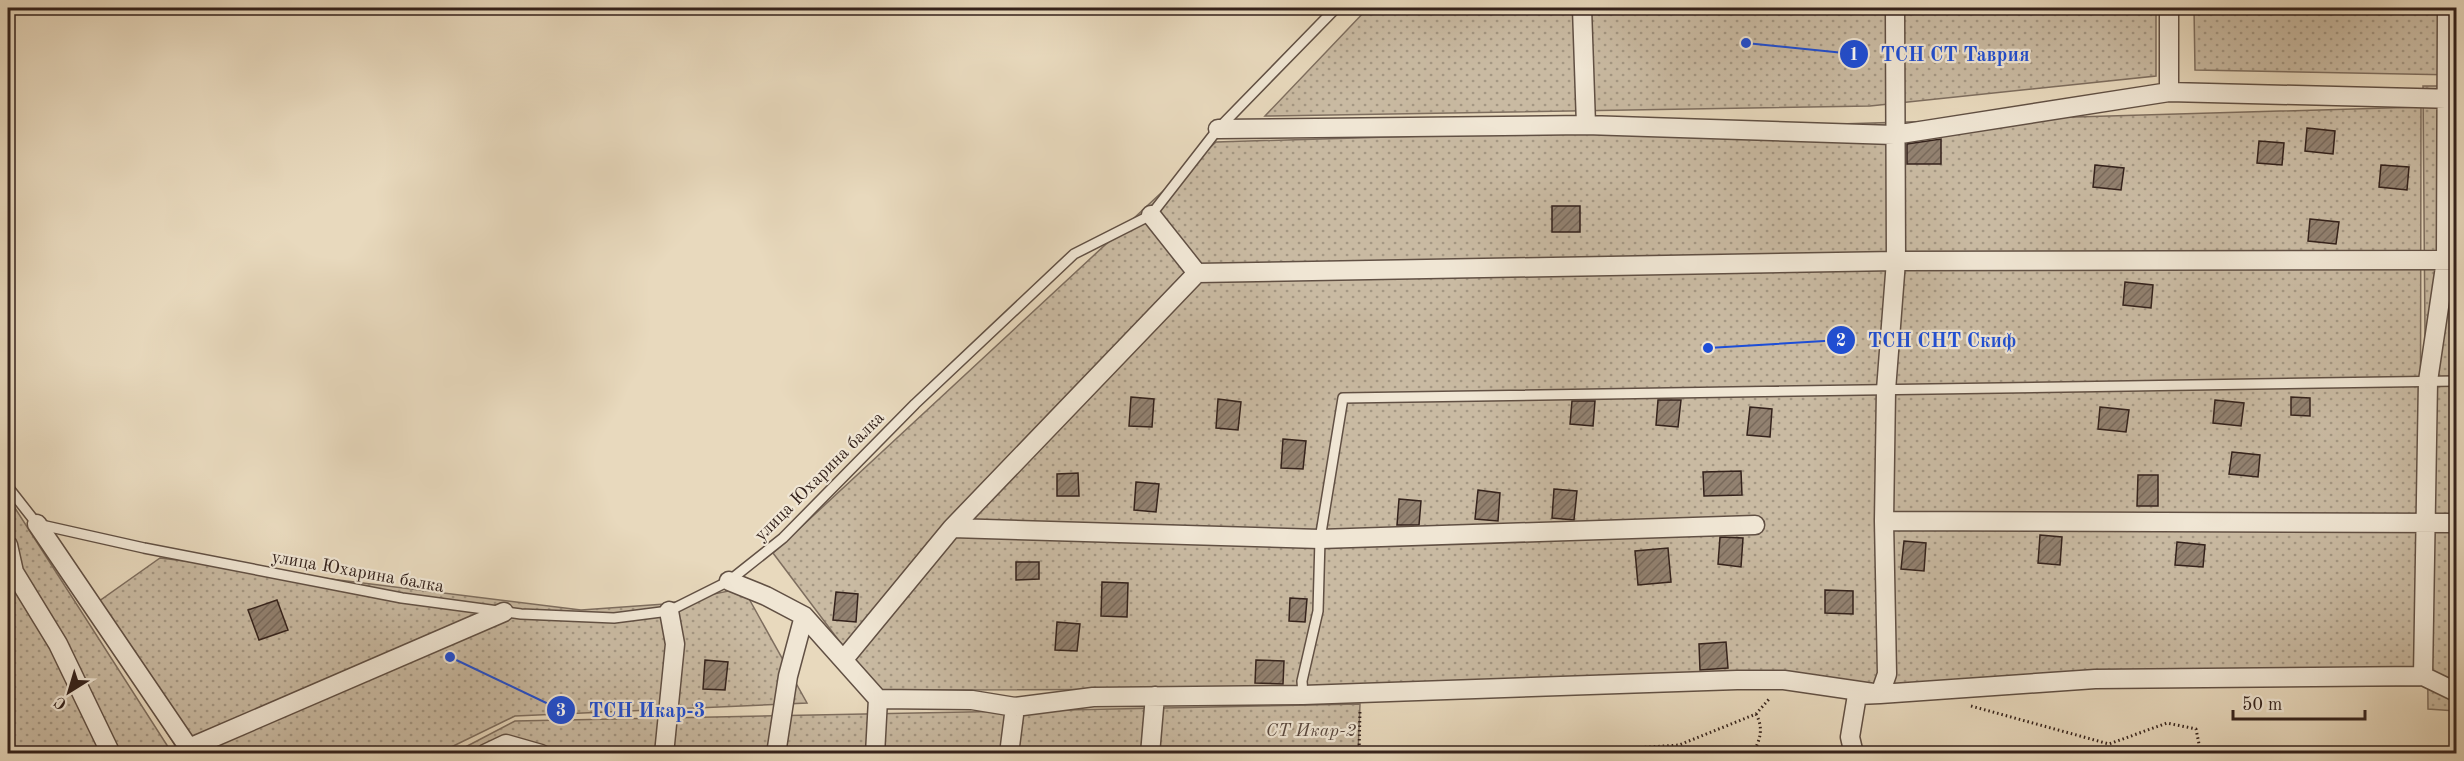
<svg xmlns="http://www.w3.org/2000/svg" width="2464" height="761" font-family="'Old Standard TT',serif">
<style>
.garden{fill:url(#garden-dots);stroke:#7e6e5f;stroke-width:1.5}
.building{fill:url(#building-hatch);stroke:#34221c;stroke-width:1.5}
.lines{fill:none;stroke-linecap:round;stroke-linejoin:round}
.service-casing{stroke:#615044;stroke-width:12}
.minor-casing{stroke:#615044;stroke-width:21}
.path{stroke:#34221c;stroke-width:3;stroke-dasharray:1.5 3;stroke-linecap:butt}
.service{stroke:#f0e6d4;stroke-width:9}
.minor{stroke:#f0e6d4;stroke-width:18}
.labels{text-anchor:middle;stroke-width:4.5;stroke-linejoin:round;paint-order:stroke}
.street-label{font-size:18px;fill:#34221c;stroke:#f0e6d4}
.park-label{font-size:18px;font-style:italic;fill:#59483e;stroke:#f0e6d4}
.leader{fill:none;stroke:#1d4ed8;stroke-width:2}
.callout-dot{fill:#1d4ed8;stroke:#f0e6d4;stroke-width:2}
.mark-label{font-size:18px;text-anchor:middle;font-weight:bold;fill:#fff}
.callout-label{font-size:20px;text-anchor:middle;font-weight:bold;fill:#1d4ed8;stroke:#f0e6d4;stroke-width:4.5;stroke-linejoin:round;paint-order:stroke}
</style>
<defs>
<pattern id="garden-dots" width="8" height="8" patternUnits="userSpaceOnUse" patternTransform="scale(1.5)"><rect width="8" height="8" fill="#c9baa2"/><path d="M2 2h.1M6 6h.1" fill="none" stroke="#a49783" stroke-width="1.8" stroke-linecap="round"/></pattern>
<pattern id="building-hatch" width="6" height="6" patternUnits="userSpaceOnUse" patternTransform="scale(1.5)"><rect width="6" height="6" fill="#928170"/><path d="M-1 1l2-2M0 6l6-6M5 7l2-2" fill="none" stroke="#78695b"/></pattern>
</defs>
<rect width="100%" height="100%" fill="#e8d9bd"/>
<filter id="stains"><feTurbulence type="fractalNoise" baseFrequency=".00333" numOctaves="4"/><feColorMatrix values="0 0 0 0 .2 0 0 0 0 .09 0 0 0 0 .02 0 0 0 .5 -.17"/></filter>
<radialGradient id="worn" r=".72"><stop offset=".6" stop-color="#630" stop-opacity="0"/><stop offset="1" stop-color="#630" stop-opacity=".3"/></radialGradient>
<path class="garden" d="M1368,8H2156V76L1870,106L1265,116Z
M2194,8H2456V75L2195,70Z
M2423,86H2456V711L2428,709Z
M2421,107L2420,686L876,690L773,553L1216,142Z
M15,508L172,753L8,754V565Z
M160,558L581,610L665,604L743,588L807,703L515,716L439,753H180L88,609Z
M1360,704L1358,753L452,754L515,721Z"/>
<path class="building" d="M2307,128L2335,131L2333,154L2305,151Z
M1941,139V164H1907V144Z
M2259,141L2284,143L2282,165L2257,163Z
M2095,165L2124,168L2121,190L2093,187Z
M2381,165L2409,167L2407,190L2379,187Z
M1552,206H1580V232H1552Z
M2310,219L2339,222L2336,244L2308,241Z
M2125,282L2153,285L2151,308L2123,305Z
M1131,397L1154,399L1152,427L1129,426Z
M2291,397L2310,398V416L2291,415Z
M1218,399L1241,402L1238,430L1216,428Z
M1658,400H1681L1678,427L1656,425Z
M2215,400L2244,403L2241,426L2213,423Z
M1572,401H1595L1593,426L1570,424Z
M1750,407L1772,409L1770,437L1747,435Z
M2100,407L2129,410L2126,432L2098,429Z
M1283,439L1306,441L1303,469L1281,468Z
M2232,452L2260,455L2258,477L2229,474Z
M1741,471L1742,495L1704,496L1703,472Z
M1078,473L1079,496H1057V474Z
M2138,475H2158V506H2137Z
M1136,482L1159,484L1156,512L1134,510Z
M1554,489L1577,491L1574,520L1552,518Z
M1478,490L1500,493L1498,521L1475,519Z
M1399,499L1421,501L1419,525H1397Z
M2040,535L2062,537L2060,565L2038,563Z
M1720,537L1743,538L1741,567L1718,564Z
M1904,541L1926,543L1924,571L1901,569Z
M2177,542L2205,545L2203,567L2175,565Z
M1668,548L1671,582L1638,585L1635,551Z
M1016,562H1039V579L1016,580Z
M1102,582L1128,583L1127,617L1101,616Z
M1825,590L1853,591V614L1825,613Z
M836,592L858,594L856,622L833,620Z
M1290,598L1307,599L1305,622L1289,621Z
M277,600L288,630L259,640L248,610Z
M1057,622L1080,624L1077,651L1055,650Z
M1726,642L1728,668L1700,670L1699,644Z
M705,660L728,662L725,690L703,689Z
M1256,660L1284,661L1283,684L1255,683Z"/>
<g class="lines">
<g class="service-casing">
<path id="service" d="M8,487L37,524L144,548L402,598L521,614L614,618L669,611L729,581L783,538L915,404L1074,254L1151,215L1218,129L1336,8
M1303,695L1302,681L1318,611L1320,539L1343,398L2456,381"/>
</g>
<g class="minor-casing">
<path id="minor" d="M1582,8L1586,125
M2169,8V92
M1218,129L1586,125L1894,135L2169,92L2456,99
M1151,215L1197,273L1896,261L2456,260
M1884,521L2456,523
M37,524L193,754
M952,528L1197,273
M8,545L14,572L58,644L111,754
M729,581L766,596L804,616L878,699L972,700L1015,707L1093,697L1303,695L1737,680H1784L1880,694L2095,679L2423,676L2456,692
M844,659L952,528L1320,539L1755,525
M2423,676L2428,381L2446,260L2447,8
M189,748L504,612
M485,754L506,744L541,754
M664,754L675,644L669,611
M776,754L788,676L804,616
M875,754L878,699
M1009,754L1015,707
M1150,754L1155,696
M1854,754L1850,737L1857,695L1880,694L1887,674L1884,521L1886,390L1896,261L1895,8"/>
</g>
<path class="path" d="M1971,706L2109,744L2167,723L2196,729L2201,754
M1359,754L1360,710
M1546,754L1679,745L1756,714L1770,698
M1753,754C1760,739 1764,729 1756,714"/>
<use href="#service" class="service"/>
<use href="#minor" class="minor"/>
</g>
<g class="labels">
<g class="street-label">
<text transform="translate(819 476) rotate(-45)" y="6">улица Юхарина балка</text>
<text transform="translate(358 571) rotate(10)" y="6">улица Юхарина балка</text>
</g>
<g class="park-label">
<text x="1311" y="736">СТ Икар-2</text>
</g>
</g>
<path class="leader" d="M1746 43L1854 54M1708 348L1841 340M450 657L561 710"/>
<g class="callout-dot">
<circle cx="1746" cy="43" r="6"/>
<circle cx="1708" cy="348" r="6"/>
<circle cx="450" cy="657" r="6"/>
<circle cx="1854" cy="54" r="15"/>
<circle cx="1841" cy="340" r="15"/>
<circle cx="561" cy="710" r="15"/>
</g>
<g class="mark-label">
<text x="1854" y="60">1</text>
<text x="1841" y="346">2</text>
<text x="561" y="716">3</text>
</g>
<g class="callout-label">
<text x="1955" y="61">ТСН СТ Таврия</text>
<text x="1942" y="347">ТСН СНТ Скиф</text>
<text x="647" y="717">ТСН Икар-3</text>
</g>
<rect width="2464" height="761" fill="none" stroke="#e8d9bd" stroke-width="30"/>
<rect x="9" y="9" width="2446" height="743" fill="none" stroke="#34221c" stroke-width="3"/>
<rect x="15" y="15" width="2434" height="731" fill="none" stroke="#34221c" stroke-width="1.5"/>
<g transform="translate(69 692) rotate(217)" stroke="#f0e6d4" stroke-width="4.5" paint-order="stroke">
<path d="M0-4.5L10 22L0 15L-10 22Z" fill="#34221c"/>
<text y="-9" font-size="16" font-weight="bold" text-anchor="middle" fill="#34221c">С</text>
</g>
<path d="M2233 710v9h132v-9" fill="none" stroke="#34221c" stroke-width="3"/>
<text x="2242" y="710" font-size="18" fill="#34221c" stroke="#f0e6d4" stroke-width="4.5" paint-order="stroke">50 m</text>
<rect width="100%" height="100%" filter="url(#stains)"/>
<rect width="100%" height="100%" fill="url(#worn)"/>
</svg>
